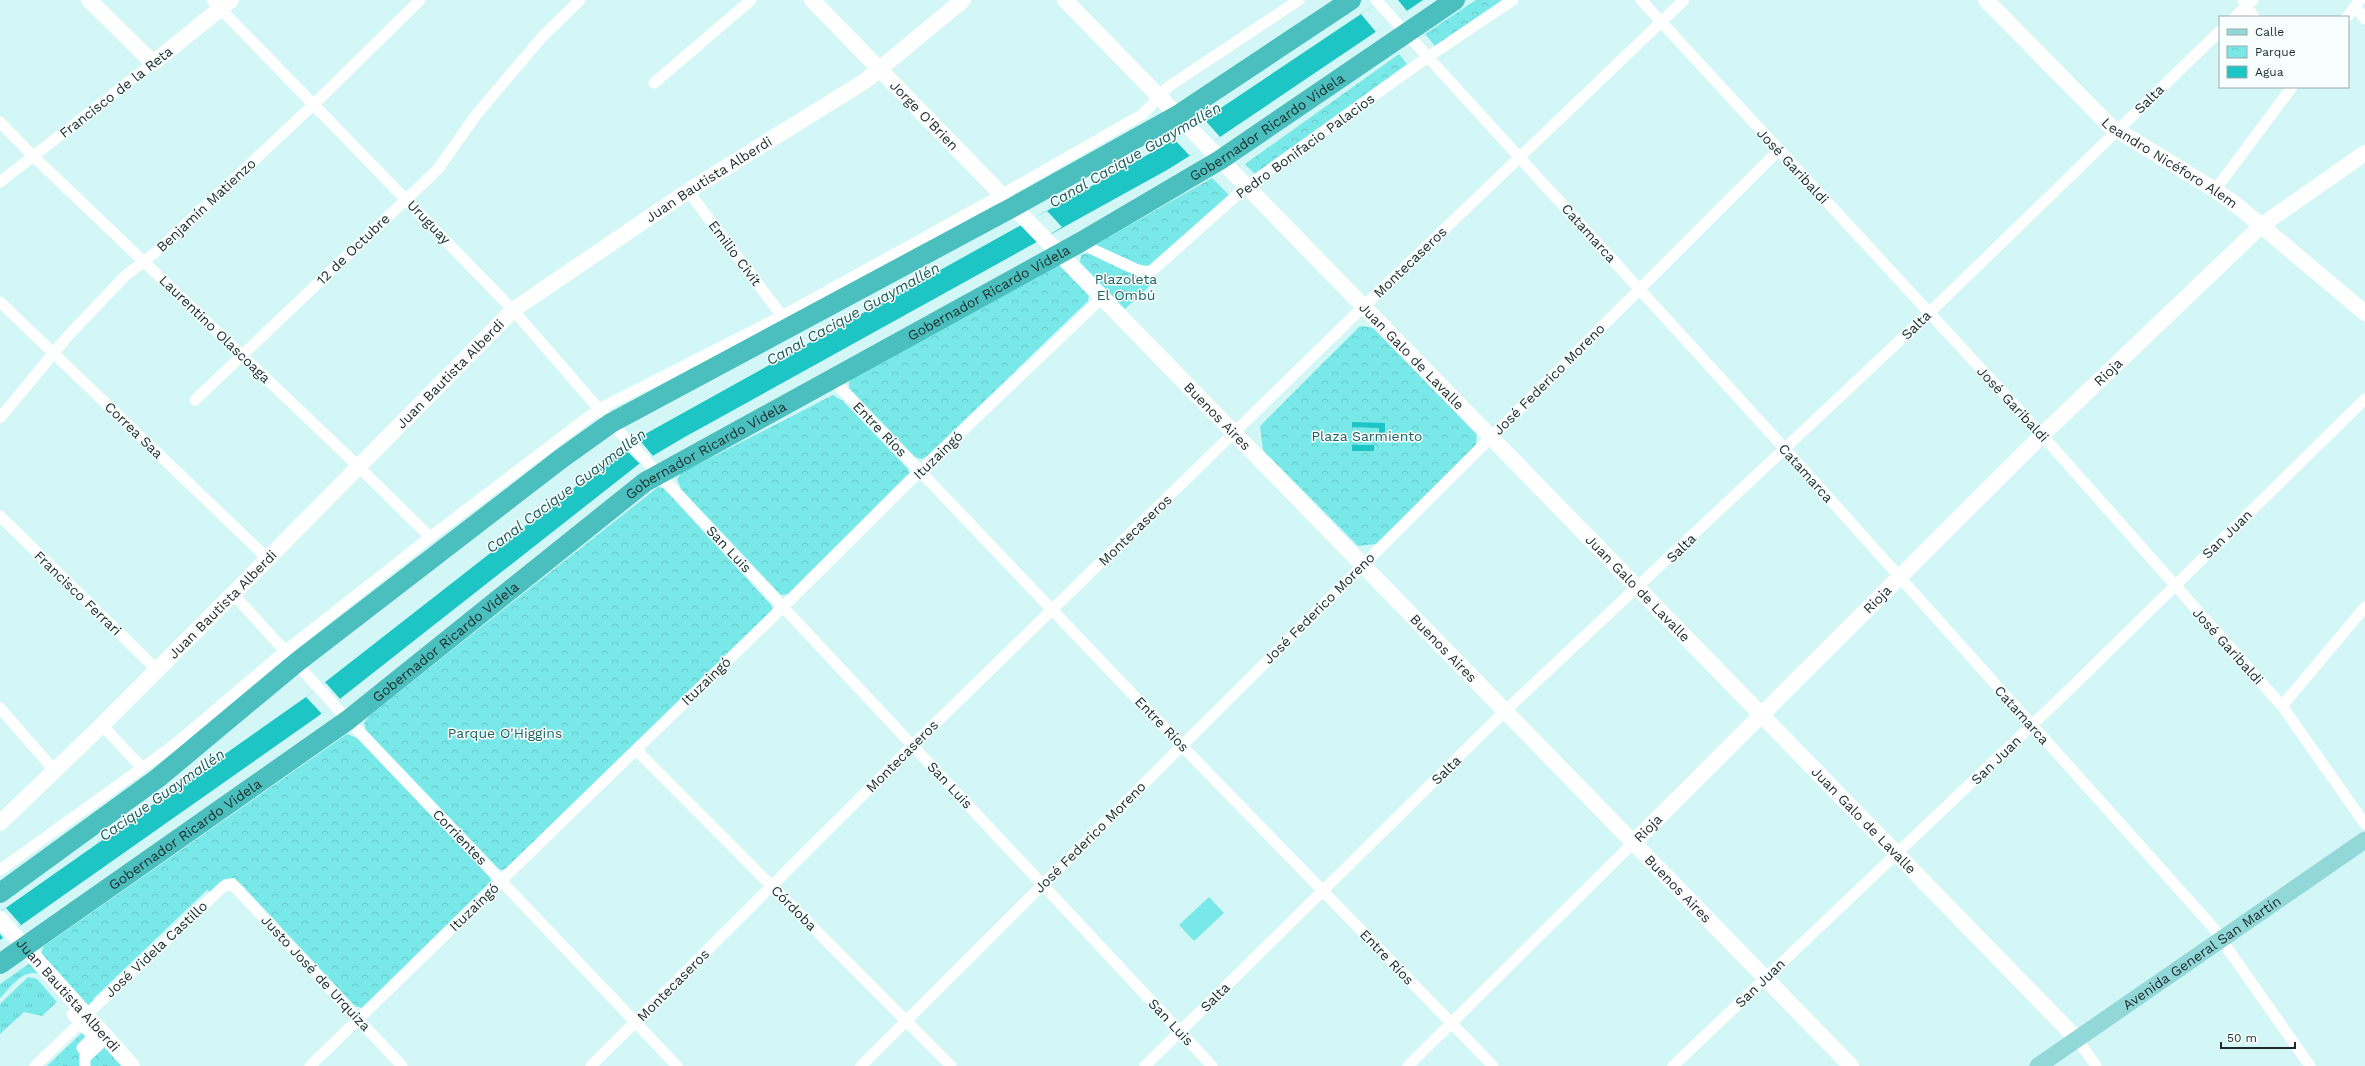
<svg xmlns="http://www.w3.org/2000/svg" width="2365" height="1066" font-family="'Work Sans',sans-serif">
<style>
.grass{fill:url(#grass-tufts)}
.park{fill:url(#park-crowns)}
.garden{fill:#79e8e8}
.water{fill:#1ec5c5}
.pier{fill:#d3f7f7}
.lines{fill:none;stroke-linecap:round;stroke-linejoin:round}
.street{stroke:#fff;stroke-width:11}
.secondary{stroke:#fff;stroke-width:16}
.primary{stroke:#93d8d8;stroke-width:17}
.highway{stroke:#4bbebe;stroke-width:20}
.labels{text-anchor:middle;stroke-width:3;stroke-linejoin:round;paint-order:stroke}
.street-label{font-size:14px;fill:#1d2b2b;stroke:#f7fefe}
.park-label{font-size:14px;fill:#246060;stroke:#f7fefe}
.water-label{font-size:15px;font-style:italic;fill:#1c5a5a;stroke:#f7fefe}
</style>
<defs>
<pattern id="grass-tufts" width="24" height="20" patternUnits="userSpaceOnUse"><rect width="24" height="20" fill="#79e8e8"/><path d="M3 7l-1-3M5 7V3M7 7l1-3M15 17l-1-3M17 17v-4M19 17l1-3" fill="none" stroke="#68c7c7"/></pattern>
<pattern id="park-crowns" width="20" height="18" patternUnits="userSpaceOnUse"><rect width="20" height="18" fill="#79e8e8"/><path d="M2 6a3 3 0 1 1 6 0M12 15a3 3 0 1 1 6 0" fill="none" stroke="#68c7c7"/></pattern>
</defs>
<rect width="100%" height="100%" fill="#d3f7f7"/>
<path class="grass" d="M30,963L39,974C23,968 10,988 0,998V984Z
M28,977L37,979L57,1002L42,1016L24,1012L0,1034V1004Z"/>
<path class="park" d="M1476,0H1502L1435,46L1425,34Z
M1399,54L1407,64L1255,174L1245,164Z
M1212,178L1229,195L1148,266L1137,264L1095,245Z
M1088,253C1102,259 1140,282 1153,276L1156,280L1125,309L1080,262L1081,255Z
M1059,263L1089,295L1088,301L927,456L922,459L915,457L849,388V382L852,379L1051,265Z
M1360,326L1376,328L1477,429L1476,445L1376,544L1358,546L1263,450L1260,426Z
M833,395L843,401L908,469L909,473L788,594L781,595L681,489L677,479L681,473Z
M658,487L663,488L668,493L772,606V610L509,867L503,870L499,869L366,730L364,723L369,716Z
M347,734L357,738L490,877L491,881L362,1008L355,1006L241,884L234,878L224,879L210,892L207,890L93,999L96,1003L89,1007L41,954L44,946Z
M89,1026L125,1066H47Z"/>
<path class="garden" d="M1209,897L1224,913L1194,941L1179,925Z"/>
<path class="water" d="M1382,0H1423L1220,137L1167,170L683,438L639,464L317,717L0,940V912L306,697L638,438L1167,144Z
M1352,422L1385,423V434L1379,433V428L1352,427Z
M1352,445H1374V451H1352Z"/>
<path class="pier" d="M1382,0H1398L1407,11L1376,32L1361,14Z
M1205,120L1220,137L1190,156L1174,139Z
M1047,211L1062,227L1039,241L1022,224Z
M638,438L653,456L640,464L624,448Z
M325,682L341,700L322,714L306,697Z
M6,908L21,925L3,938L0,934V912Z"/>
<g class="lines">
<path class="street" d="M212,0L513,310L611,423L1212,1066
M1376,0L1785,449L2211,925L2310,1066
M1641,0L2042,435L2282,706L2365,824
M2243,1L2254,17
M2355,6L2365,19
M2235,17L2253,0
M2347,17L2360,0
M654,83L751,0
M0,122L33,156L359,467L430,537
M0,182L153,63
M2215,190L2292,87
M688,191L782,316
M1079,243L1140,271L1146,272L1153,270L1247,186L1428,57L1513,0
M0,302L268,559
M833,380L1182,746L1493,1066
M195,400L438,169L476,115L542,37L580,0
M0,418L67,337L125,276L157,251L313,105L420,0
M0,516L157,670
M233,594L348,720L677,1066
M2282,706L2365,607
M0,708L55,771
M102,725L142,768
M636,750L951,1066
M0,870L174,745L285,651L430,537L599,409L782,316L1003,194L1143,114L1168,87L1299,0
M86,1015L224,886L232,884L402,1066
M80,1023L100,1044L85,1058
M2077,1039L2096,1066
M35,1066L80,1023L72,1014
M85,1066V1051L82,1048L93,1037
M310,1066L783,607L920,471L1103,297
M591,1066L913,745L1364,306L1684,0
M861,1066L1779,150
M1145,1066L1505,711L1929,313L2220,31
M1408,1066L1633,843
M1673,1066L2073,686L2365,399"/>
<g class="secondary">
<path d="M89,0L153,63L231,0"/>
<path id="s1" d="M812,0L1851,1066"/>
<path id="s2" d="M1065,0L2077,1039"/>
<path id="s3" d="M1986,0L2109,125L2215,190L2239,207L2365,313"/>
<path id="s4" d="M0,823L102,725L233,594L513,310L688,191L865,81L963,0"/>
<path id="s5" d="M1633,843L2042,435L2262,225L2365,153"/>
<path id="s6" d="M0,919L132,1066"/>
</g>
<path class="primary" id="s7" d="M2038,1066L2365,840"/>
<g class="highway">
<path d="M0,893L158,778L296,663L562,458L611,423L1015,206L1178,115L1351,0"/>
<path id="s8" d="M0,964L348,720L645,482L1079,243L1220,160L1455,0"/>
</g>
</g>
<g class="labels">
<g class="street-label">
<text transform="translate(116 92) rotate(-38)" y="5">Francisco de la Reta</text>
<text transform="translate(2149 99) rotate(-44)" y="5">Salta</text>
<text dy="5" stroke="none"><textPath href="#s1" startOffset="161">Jorge O'Brien</textPath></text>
<text dy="5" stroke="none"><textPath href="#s8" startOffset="1522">Gobernador Ricardo Videla</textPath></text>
<text transform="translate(1305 146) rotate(-36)" y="5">Pedro Bonifacio Palacios</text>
<text dy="5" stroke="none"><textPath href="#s3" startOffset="247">Leandro Nicéforo Alem</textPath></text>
<text transform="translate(1793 166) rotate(47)" y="5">José Garibaldi</text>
<text dy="5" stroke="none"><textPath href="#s4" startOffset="961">Juan Bautista Alberdi</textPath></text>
<text transform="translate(206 205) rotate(-43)" y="5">Benjamín Matienzo</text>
<text transform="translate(429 222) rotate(46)" y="5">Uruguay</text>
<text transform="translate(1589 233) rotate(48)" y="5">Catamarca</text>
<text transform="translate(353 249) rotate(-44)" y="5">12 de Octubre</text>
<text transform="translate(735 253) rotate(53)" y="5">Emilio Civit</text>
<text transform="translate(1410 262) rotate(-44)" y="5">Montecaseros</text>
<text dy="5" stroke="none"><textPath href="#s8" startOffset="1198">Gobernador Ricardo Videla</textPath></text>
<text transform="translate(1916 325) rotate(-44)" y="5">Salta</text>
<text transform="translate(215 329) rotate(44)" y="5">Laurentino Olascoaga</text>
<text dy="5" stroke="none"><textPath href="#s2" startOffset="497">Juan Galo de Lavalle</textPath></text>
<text dy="5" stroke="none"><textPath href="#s5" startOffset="669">Rioja</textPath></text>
<text dy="5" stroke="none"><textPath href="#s4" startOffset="636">Juan Bautista Alberdi</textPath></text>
<text transform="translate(1549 379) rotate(-45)" y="5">José Federico Moreno</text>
<text transform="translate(2013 404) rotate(47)" y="5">José Garibaldi</text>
<text dy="5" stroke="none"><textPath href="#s1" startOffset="581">Buenos Aires</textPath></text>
<text transform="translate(880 429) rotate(46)" y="5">Entre Ríos</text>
<text transform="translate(134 430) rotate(44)" y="5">Correa Saa</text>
<text dy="5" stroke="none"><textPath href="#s8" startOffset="874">Gobernador Ricardo Videla</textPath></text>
<text transform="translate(938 455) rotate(-44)" y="5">Ituzaingó</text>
<text transform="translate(1806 473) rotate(48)" y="5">Catamarca</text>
<text transform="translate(1135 530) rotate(-44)" y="5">Montecaseros</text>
<text transform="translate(2227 534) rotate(-44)" y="5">San Juan</text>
<text transform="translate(1681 548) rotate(-44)" y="5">Salta</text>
<text transform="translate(729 549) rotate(47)" y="5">San Luis</text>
<text dy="5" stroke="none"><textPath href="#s2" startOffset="821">Juan Galo de Lavalle</textPath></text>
<text transform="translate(78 593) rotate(44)" y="5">Francisco Ferrari</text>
<text dy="5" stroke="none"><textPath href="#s5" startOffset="345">Rioja</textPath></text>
<text dy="5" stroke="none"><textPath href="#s4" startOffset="312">Juan Bautista Alberdi</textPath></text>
<text transform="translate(1319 608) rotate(-45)" y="5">José Federico Moreno</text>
<text dy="5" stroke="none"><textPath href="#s8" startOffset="550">Gobernador Ricardo Videla</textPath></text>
<text transform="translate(2228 646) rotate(48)" y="5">José Garibaldi</text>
<text dy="5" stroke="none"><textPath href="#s1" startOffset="905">Buenos Aires</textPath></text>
<text transform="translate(706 681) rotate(-44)" y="5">Ituzaingó</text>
<text transform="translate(2022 715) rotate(48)" y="5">Catamarca</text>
<text transform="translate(1162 724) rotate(46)" y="5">Entre Ríos</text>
<text transform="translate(902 756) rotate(-45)" y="5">Montecaseros</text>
<text transform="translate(1996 760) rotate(-44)" y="5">San Juan</text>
<text transform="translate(1446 770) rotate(-44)" y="5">Salta</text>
<text transform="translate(950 785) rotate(47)" y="5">San Luis</text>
<text dy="5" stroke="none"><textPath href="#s2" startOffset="1145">Juan Galo de Lavalle</textPath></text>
<text dy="5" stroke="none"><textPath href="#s5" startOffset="21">Rioja</textPath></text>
<text dy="5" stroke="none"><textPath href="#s8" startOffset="226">Gobernador Ricardo Videla</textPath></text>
<text transform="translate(460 837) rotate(46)" y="5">Corrientes</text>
<text transform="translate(1090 837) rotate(-45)" y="5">José Federico Moreno</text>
<text dy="5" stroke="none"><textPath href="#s1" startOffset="1241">Buenos Aires</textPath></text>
<text transform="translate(474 907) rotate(-44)" y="5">Ituzaingó</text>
<text transform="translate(794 908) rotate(45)" y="5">Córdoba</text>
<text transform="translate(156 949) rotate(-43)" y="5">José Videla Castillo</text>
<text dy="5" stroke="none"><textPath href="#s7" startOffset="199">Avenida General San Martín</textPath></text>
<text transform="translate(1387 957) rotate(46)" y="5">Entre Ríos</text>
<text transform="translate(316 973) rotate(47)" y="5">Justo José de Urquiza</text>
<text transform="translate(1760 983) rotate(-44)" y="5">San Juan</text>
<text transform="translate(673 985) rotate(-45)" y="5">Montecaseros</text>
<text dy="5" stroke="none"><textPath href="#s6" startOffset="102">Juan Bautista Alberdi</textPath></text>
<text transform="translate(1215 997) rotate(-45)" y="5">Salta</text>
<text transform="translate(1171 1022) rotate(47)" y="5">San Luis</text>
</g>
<g class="park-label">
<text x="1126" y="284">Plazoleta<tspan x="1126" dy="16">El Ombú</tspan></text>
<text x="1367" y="441">Plaza Sarmiento</text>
<text x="505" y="738">Parque O'Higgins</text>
</g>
<g class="water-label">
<text transform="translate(1135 155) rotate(-30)" y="5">Canal Cacique Guaymallén</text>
<text transform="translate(853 314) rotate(-29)" y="5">Canal Cacique Guaymallén</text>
<text transform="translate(566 491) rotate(-37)" y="5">Canal Cacique Guaymallén</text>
<text transform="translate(162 795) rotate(-35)" y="5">Cacique Guaymallén</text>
</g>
</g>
<rect x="2219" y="16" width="130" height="72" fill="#f7fefe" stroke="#a0aaaa"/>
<rect x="2227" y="29" width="20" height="6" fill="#93d8d8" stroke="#a0aaaa"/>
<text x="2255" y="36" font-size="12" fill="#1d2b2b">Calle</text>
<rect x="2227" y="46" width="20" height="12" fill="url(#park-crowns)" stroke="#a0aaaa"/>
<text x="2255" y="56" font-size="12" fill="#1d2b2b">Parque</text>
<rect x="2227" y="66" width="20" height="12" fill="#1ec5c5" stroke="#a0aaaa"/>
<text x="2255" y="76" font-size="12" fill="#1d2b2b">Agua</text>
<path d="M2221 1042v6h74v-6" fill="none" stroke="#1d2b2b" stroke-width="2"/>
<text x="2227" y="1042" font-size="12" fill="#1d2b2b" stroke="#f7fefe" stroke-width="3" paint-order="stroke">50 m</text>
</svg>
